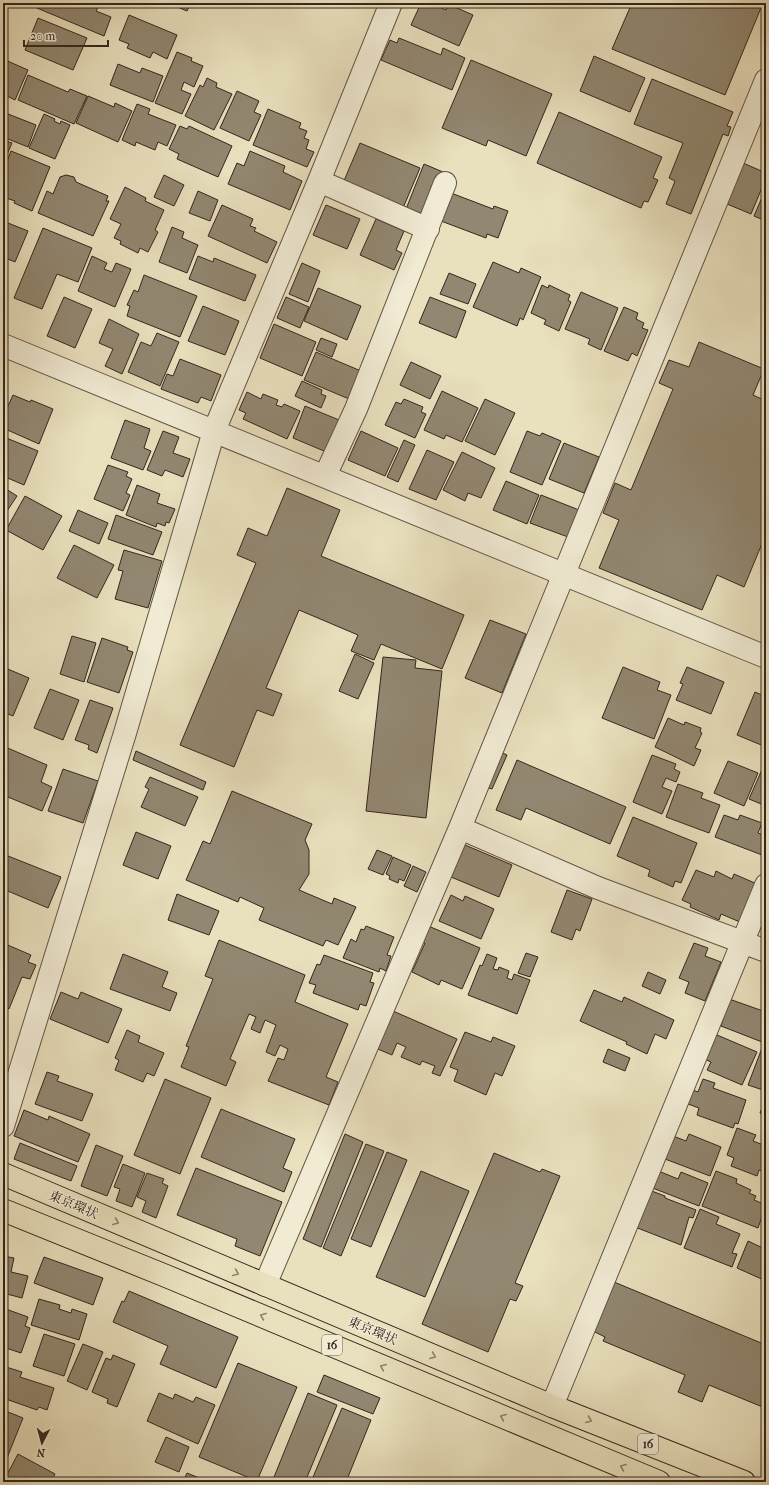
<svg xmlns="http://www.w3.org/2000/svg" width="769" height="1485" font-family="'IM FELL French Canon','Noto Serif JP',serif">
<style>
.building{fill:#928771;stroke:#34261e}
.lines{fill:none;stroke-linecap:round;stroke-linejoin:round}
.minor-casing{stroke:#615446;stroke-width:24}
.highway-casing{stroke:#34261e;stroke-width:24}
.minor{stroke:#f1ebd4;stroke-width:22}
.highway{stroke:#e9e0bd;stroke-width:22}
.oneway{stroke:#8e836e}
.labels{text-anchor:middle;stroke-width:3;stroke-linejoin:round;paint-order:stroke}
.shield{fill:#f1ebd4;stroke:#6d6155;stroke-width:1}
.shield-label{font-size:12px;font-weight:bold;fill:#34261e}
.street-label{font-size:13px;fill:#34261e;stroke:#f1ebd4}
</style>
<rect width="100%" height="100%" fill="#e9e0bd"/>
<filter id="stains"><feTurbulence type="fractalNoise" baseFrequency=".005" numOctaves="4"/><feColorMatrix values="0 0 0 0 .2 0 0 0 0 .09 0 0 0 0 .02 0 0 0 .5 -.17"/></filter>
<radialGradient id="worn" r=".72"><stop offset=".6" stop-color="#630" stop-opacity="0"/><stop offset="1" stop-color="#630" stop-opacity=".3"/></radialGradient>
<path class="building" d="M34,3H89L98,7L96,11L111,17L104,36L32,6Z
M168,3H191L187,11Z
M421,3H431L446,10L448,4L473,15L459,46L411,25Z
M632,3H763L725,95L612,49Z
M129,15L177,35L167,59L153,52L150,58L127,48L129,44L119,40Z
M38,18L87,38L73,70L25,50Z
M399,38L441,55L443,48L465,58L452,90L381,60L390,40L397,43Z
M177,52L192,58L191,61L203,66L194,87L184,82L181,90L191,94L182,114L155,103Z
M594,56L645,78L630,112L580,91Z
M3,59L28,70L15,100L3,94Z
M471,60L552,94L526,156L488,140L486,146L442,128Z
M118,64L140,73L142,68L163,76L153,102L110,85Z
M28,75L68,92L70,89L87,96L74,124L18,100Z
M207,78L217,83L216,87L232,94L214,130L185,116L200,85L203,87Z
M652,79L733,112L727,126L731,127L728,136L723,134L691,214L666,204L675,181L669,178L683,143L634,124Z
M237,91L259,101L254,112L261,115L249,141L220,128Z
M88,96L114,107L115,103L132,111L118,142L76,123Z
M137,104L150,109L148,114L176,125L167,146L158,142L155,150L136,142L135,146L122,140Z
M268,109L301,123L299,128L307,131L304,138L309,140L306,149L314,152L307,167L253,145Z
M3,112L36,125L28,147L3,137Z
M559,112L662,157L653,178L658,180L648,202L644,201L641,208L537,163Z
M44,114L55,119L54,121L60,124L61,121L70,125L55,159L29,148Z
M180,126L187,129L189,126L232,146L218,177L177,159L179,154L169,149Z
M3,140L12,143L3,164Z
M360,143L420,168L403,208L343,183Z
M11,151L50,167L32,211L14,203L15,201L6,198L8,195L3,193V171Z
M250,151L285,166L283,172L302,181L290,210L228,184L237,163L244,166Z
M743,163L766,173V178L751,214L727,204Z
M424,164L443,172L425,217L406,209Z
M66,175L74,177L76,182L108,196L106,201H109L93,236L38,213L47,191L53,194L60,177Z
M164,175L184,185L174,206L154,197Z
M125,187L146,198L145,201L164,210L155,230L158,232L148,252L140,248L138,253L120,244L121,241L114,238L121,224L110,219Z
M766,188V221L754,216Z
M198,191L218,200L210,221L189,213Z
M451,193L493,209L494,206L508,211L498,238L487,234L486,238L441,221Z
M222,205L253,219L250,226L256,228L254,231L277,242L267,263L208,236Z
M326,205L360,219L347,249L313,235Z
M376,219L404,231L396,250L402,253L394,270L360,255Z
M3,221L28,231L15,262L3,257Z
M172,227L184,232L182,238L198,245L187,273L159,262Z
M43,228L92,248L78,282L57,274L42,309L14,298Z
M92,256L107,263L104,269L112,272L116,263L131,269L115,307L78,291Z
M198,256L213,262L214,258L256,275L245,301L189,279Z
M493,262L519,273L521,268L541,277L523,320L520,318L517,326L473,307Z
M302,263L320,271L308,302L289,294Z
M449,273L476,284L468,304L440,294Z
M144,275L197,296L180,337L127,316L130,306L127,305L134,290L138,292Z
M542,285L548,288L549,285L570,295L568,300L571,302L559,331L544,324L546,320L531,313Z
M318,288L361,306L347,340L304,321Z
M581,292L618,308L601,350L588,344L590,339L565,329Z
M64,297L92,309L75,348L47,336Z
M286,297L309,307L300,328L277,318Z
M430,297L466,311L456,338L419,323Z
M203,306L239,321L225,355L188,341Z
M624,307L638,313L636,319L644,323L642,328L648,330L637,356L632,353L628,361L604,351Z
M109,319L139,334L122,374L105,366L113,349L99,343Z
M274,324L316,342L302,376L260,358Z
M157,333L179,342L160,386L128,372L141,342L151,346Z
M321,338L337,344L332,357L316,350Z
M699,342L764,369L753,395L766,401V534L744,587L717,575L702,610L599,568L619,520L603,513L615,483L631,490L673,389L659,383L669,360L689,367Z
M316,352L361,371L349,399L304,380Z
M180,359L221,375L211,401L201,397L198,403L161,389L167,374L173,376Z
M411,362L441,376L430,399L400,385Z
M302,381L322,390L321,394L326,396L321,408L295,396Z
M442,391L478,408L462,442L446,435L444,439L424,430Z
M247,392L261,399L263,394L278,400L276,405L282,407L284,404L300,411L287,439L243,419L246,413L239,410Z
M13,395L30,402L31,400L53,409L39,444L3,428V417Z
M404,399L423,407L421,412L426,414L415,438L385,425L396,402L401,404Z
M485,399L515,413L495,455L465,441Z
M305,406L344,422L331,454L293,438Z
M125,420L150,429L144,448L151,451L143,470L111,458Z
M163,431L179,437L173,453L190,459L183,477L165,470L162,476L147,470Z
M361,431L398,448L385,476L348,460Z
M527,431L540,436L542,433L561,441L542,485L510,472Z
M4,437L38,451L24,485L3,476Z
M404,440L415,445L398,482L387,477Z
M564,443L599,457L584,493L549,479Z
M427,450L454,462L436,500L409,489Z
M462,452L495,468L481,498L468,493L465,501L443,490Z
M108,465L128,472L126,476L132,479L126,493L130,495L123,511L94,499Z
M506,481L539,495L527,524L493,510Z
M137,485L160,494L157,503L175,509L169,523L166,522L165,526L157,523L156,527L126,515Z
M3,487L17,496L3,517Z
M287,488L340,510L321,556L464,615L442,669L381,644L374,660L351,651L358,635L299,610L266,688L282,694L273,716L257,710L234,767L180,745L256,563L237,555L248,528L267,536Z
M541,495L579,510L568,537L530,523Z
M25,496L62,516L43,550L6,530Z
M78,510L108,523L99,544L69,531Z
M116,515L162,532L153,555L108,539Z
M74,545L114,565L97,598L57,578Z
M124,550L162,561L148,608L115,599L123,571L118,570Z
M490,620L526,634L502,693L465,678Z
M72,636L96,643L84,682L60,674Z
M102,638L128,647L127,650L133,652L119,693L87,682Z
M355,654L374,663L358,699L339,691Z
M383,657L416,660L415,668L442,671L426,818L366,811Z
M3,667L29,678L13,716L3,712Z
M623,667L660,682L657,690L671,695L654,739L602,718Z
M687,667L724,682L711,714L676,700L683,684L680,683Z
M50,689L79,700L63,740L34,728Z
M765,689H766V747L737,735L755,692L762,695Z
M90,700L113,708L97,753L88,749L89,745L75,740Z
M668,718L684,725L685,722L701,728L700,732L702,733L695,748L701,750L694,766L655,747Z
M3,746L47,765L41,782L52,787L42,811L3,795Z
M136,751L206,782L203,790L133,760Z
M498,751L507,755L492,789L483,786Z
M652,755L676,764L674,769L680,772L676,782L666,778L662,787L672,791L662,814L633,802Z
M517,760L626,807L610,844L526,808L521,820L496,810Z
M728,761L758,773L744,806L714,793Z
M764,765L766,766V806L749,799Z
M63,769L98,781L83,823L48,811Z
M150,777L198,797L185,826L141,807L149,789L145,787Z
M678,784L703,793L701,798L720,805L709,833L666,817Z
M232,791L312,824L305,840L309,850V874L299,890L332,904L334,898L356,907L338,945L326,940L323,946L259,920L264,908L240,897L238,902L186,880L203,841L210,844Z
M724,815L738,820L740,815L762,823L758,833L766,836V845L762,855L715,837Z
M633,817L697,843L681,883L675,881L673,887L648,876L650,870L617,856Z
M136,832L171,846L158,879L123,865Z
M465,845L512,865L499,897L451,877Z
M377,850L392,856L383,875L368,869Z
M3,854L61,877L48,908L3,889Z
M393,857L411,865L404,881L399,879L398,883L389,879L390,876L386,874Z
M413,866L426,872L417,892L404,886Z
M696,870L714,877L716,871L732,879L734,874L757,884L740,922L721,914L719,920L690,907L691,904L682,900Z
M567,890L592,899L580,931L576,929L572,940L551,932Z
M177,894L219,911L209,935L168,920Z
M451,895L463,901L465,896L494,909L481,939L439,921Z
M426,925L480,948L462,989L441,980L439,985L412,972L425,943L420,941Z
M366,926L394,937L387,955L391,956L386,971L380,968L379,972L343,958L351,939L356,942L361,929L364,930Z
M219,940L305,975L295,1002L348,1024L326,1077L338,1082L329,1105L268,1081L278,1058L284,1060L288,1049L280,1045L275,1056L266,1052L276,1025L265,1020L260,1033L251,1029L256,1017L249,1014L230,1059L236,1062L226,1086L181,1067L189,1047L186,1046L213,979L205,976Z
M3,943L31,955L28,962L36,965L30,979L22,977L9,1009L3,1006Z
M694,943L708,948L705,956L721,962L705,1001L685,993L689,982L679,978Z
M526,953L538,957L530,977L518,973Z
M123,954L168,972L162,987L177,993L170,1011L110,989Z
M487,954L497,958L493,969L498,970L499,967L509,971L507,978L512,980L514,974L530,980L517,1014L468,995L480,965L482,966Z
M324,955L373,973L370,982L374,983L366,1006L360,1004L358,1010L313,993L316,985L309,983L317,964L320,965Z
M648,972L666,980L660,994L642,986Z
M594,990L622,1002L624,997L674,1020L666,1039L655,1034L647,1054L626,1044L627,1042L580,1021Z
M61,992L78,999L81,992L122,1009L108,1043L50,1019Z
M729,999L766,1012V1032L762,1042L721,1026Z
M393,1011L457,1039L440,1076L432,1073L435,1066L422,1061L420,1065L401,1057L406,1047L397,1043L392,1055L373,1047Z
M127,1030L140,1036L138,1042L164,1053L154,1076L147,1073L143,1082L115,1070L119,1060L115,1058Z
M465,1032L491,1042L493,1037L515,1046L502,1076L495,1073L486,1095L454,1081L458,1070L450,1067Z
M710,1032L757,1052L742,1085L707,1070L711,1062L700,1057Z
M765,1040H766V1091L748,1085Z
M608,1049L630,1058L625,1071L603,1062Z
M47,1072L59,1076L57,1081L93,1094L82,1121L35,1104Z
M165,1079L211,1098L180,1174L134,1155Z
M703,1079L715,1083L713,1088L746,1100L738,1124L735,1123L733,1128L697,1115L699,1108L688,1104L693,1090L698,1092Z
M766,1098V1116L760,1113Z
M221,1109L295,1139L283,1168L292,1172L284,1192L201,1157Z
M24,1110L48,1120L49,1116L90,1134L78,1162L14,1136Z
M737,1128L756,1135L753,1141L766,1146V1172L759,1170L757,1176L731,1166L734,1158L727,1155Z
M345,1134L363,1142L321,1247L303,1239Z
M689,1134L721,1147L710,1176L665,1159L673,1136L686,1141Z
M20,1143L77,1166L71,1181L14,1159Z
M366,1144L384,1151L341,1256L323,1248Z
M96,1145L123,1156L107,1196L81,1186Z
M387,1152L407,1160L371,1247L351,1239Z
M494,1153L540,1172L542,1169L560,1176L515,1283L523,1286L516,1301L510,1299L488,1352L422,1324Z
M123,1164L145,1173L132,1207L116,1201L120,1189L114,1187Z
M196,1168L282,1202L260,1256L235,1246L237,1239L177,1215Z
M656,1170L678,1179L681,1172L708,1183L699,1206L650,1187Z
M421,1171L469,1191L425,1297L376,1277Z
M716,1171L737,1179L736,1183L751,1190L749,1193L756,1196L754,1200L766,1205L758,1228L702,1206Z
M147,1173L164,1179L162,1183L168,1186L156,1218L142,1212L146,1201L137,1197Z
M649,1190L665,1196V1198L696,1210L693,1218L689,1217L681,1245L635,1227Z
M700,1209L719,1217L716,1224L740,1234L732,1253L737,1254L732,1267L684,1248Z
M748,1241L765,1249L766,1246V1281L737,1268Z
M3,1256L14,1258L11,1272L28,1276L22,1298L3,1293Z
M44,1257L103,1278L93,1305L34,1283Z
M614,1282L766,1345L765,1408L709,1385L702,1402L678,1392L685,1375L603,1341L605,1337L593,1331Z
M129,1291L238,1337L216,1388L160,1364L168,1346L113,1322L122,1301L124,1302Z
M39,1299L60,1305L59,1309L71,1313L72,1309L87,1314L79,1340L31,1325Z
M3,1308L28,1317L25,1326L30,1328L21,1353L3,1347Z
M44,1334L75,1344L64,1376L33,1366Z
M83,1344L103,1352L87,1390L67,1381Z
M113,1355L135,1364L117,1407L107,1403L108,1399L92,1392L106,1358L111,1360Z
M238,1363L297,1387L257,1481L199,1457Z
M3,1366L22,1372L20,1377L54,1388L47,1410L39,1407L37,1410L3,1398Z
M324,1375L380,1398L373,1414L317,1392Z
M159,1393L173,1399L175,1394L193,1402L196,1397L215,1405L198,1444L147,1421Z
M308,1393L337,1405L305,1482H272Z
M342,1408L371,1420L346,1482H311Z
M3,1410L23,1418L5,1463L3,1462Z
M166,1437L189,1447L179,1472L155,1462Z
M18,1454L55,1474L51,1482H3Z
M187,1473L209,1482H183Z"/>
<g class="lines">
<g class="minor-casing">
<path id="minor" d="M319,181L428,229
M3,345L766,657
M325,476L356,409L445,183
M460,828L598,888L766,951
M3,1126L125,733L214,431L319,181L391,3
M265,1285L460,828L766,80
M552,1406L766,885"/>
</g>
<g class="highway-casing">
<path id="highway" d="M3,1174L552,1406L744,1482
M3,1210L166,1276L659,1482"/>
</g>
<use href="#minor" class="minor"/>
<use href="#highway" class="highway"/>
</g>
<defs><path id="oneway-chevron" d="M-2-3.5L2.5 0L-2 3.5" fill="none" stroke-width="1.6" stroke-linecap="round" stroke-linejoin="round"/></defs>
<g class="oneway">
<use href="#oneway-chevron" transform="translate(116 1222) rotate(23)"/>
<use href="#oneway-chevron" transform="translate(236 1273) rotate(23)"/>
<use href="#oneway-chevron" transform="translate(263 1316) rotate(-157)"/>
<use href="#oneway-chevron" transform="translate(433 1356) rotate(23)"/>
<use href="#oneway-chevron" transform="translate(383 1367) rotate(-157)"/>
<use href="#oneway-chevron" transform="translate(503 1417) rotate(-157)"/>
<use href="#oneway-chevron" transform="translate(589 1420) rotate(22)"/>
<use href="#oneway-chevron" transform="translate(623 1467) rotate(-157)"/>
</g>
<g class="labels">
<g class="shield">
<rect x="322" y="1335" width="20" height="20" rx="3"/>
<rect x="638" y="1434" width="20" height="20" rx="3"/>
</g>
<g class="shield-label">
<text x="332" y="1349">16</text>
<text x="648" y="1448">16</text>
</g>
<g class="street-label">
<text transform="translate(74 1204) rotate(23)" y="5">東京環状</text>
<text transform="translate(373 1330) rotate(23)" y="5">東京環状</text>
</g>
</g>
<rect width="769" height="1485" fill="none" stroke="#e9e0bd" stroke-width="16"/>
<rect x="4" y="4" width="761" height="1477" fill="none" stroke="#34261e" stroke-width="2"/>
<rect x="8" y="8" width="753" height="1469" fill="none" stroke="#34261e"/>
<g transform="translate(42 1443) rotate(186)" stroke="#f1ebd4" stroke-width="3" paint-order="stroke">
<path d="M0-3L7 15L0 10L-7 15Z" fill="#34261e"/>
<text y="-6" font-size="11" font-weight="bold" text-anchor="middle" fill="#34261e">N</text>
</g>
<path d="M24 40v6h84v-6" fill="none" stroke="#34261e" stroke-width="2"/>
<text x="30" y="40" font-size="12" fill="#34261e" stroke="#f1ebd4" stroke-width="3" paint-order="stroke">20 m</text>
<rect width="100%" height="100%" filter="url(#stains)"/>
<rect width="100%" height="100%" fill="url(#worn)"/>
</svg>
